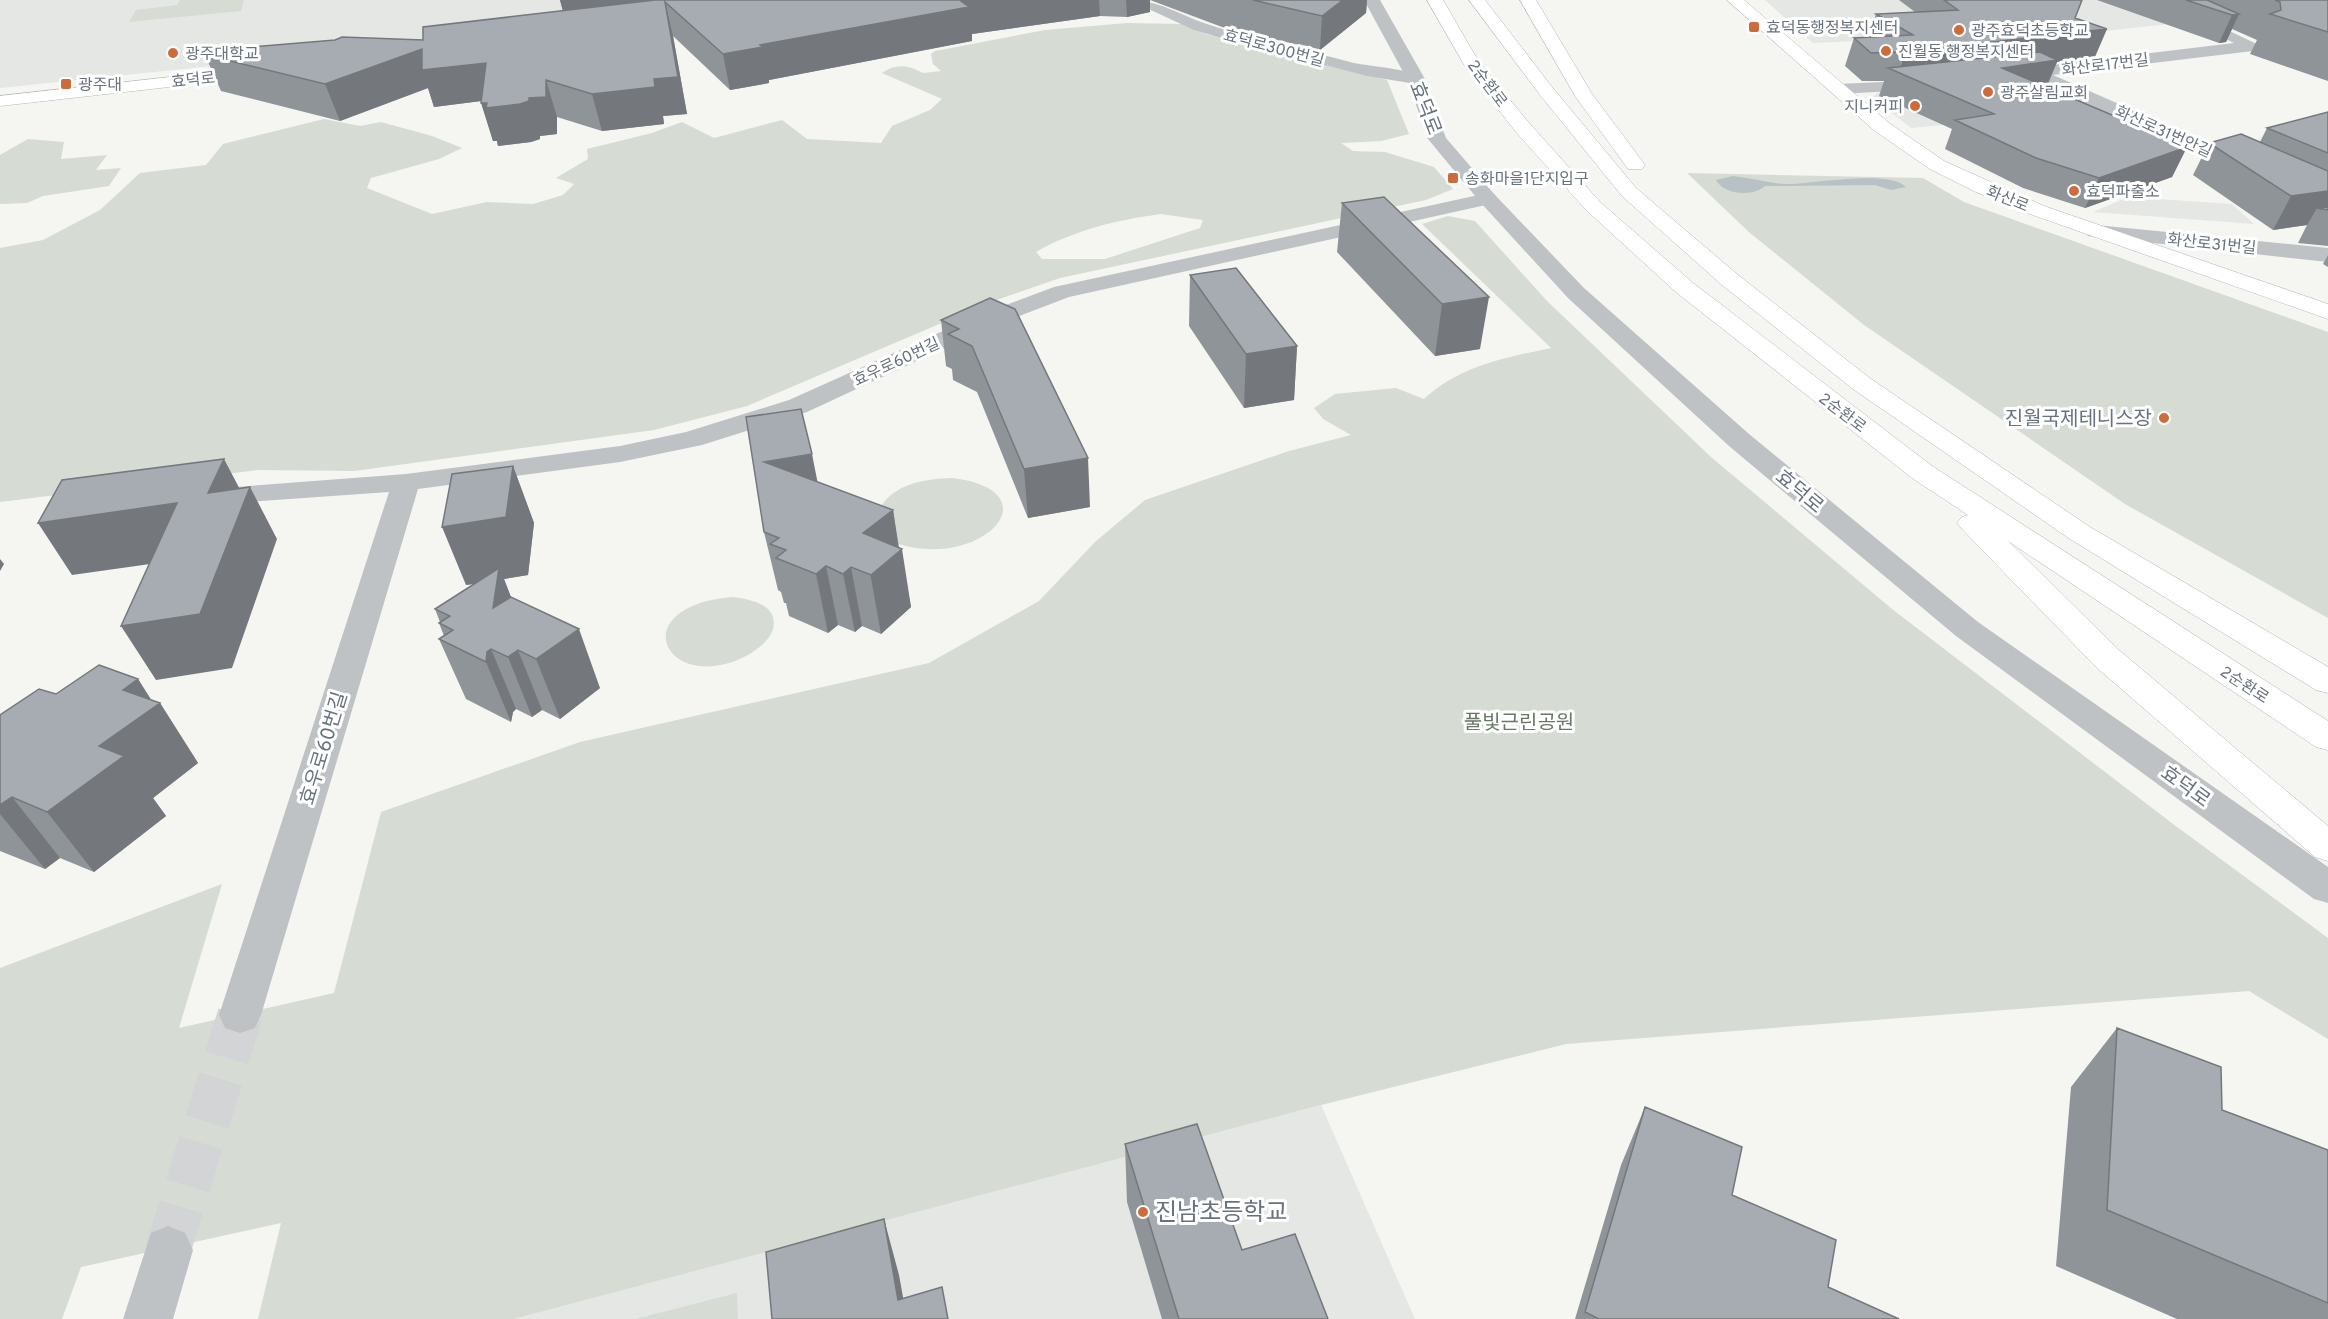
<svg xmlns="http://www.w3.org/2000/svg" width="2328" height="1319" font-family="Overpass,'Noto Sans KR',sans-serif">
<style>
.built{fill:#e5e7e5}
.green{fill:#d6dbd4;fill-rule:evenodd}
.water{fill:#b8c1c5}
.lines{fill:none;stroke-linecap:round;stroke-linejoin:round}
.minor-tunnel{stroke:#d2d4d5;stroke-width:45;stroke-dasharray:45 22;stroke-linecap:butt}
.secondary-casing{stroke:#b2b6ba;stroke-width:1}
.trunk-casing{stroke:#b2b5b8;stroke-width:1}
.minor{fill:#bfc2c5;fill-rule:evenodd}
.tertiary{fill:#bfc2c5;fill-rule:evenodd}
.secondary{fill:#fff;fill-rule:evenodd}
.trunk{fill:#fff;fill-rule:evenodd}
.wall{fill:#8f9498}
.shaded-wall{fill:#74787c}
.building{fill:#a6acb1;stroke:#74787c;stroke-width:1.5}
.poi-dot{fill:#cc6b3b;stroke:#fff;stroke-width:2}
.labels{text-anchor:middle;stroke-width:6;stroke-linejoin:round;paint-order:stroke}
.far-poi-label{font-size:16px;fill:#68737f;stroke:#fff;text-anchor:start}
.far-street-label{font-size:16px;fill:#68737f;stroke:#fff}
.street-label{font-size:20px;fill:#68737f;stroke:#fff}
.poi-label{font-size:20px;fill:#68737f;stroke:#fff;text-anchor:end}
.park-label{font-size:20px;fill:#687766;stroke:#fff}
.near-poi-label{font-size:24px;fill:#68737f;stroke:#fff;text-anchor:start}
</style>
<rect width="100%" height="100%" fill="#f5f5f2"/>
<path class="built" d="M0,0H785L618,24L0,88Z
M1765,0H2143L2186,22L1963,47L1943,37L1813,43Z
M1881,91L1973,122L1911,128L1872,97Z
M2128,197L2232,204L2254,224L2093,212Z
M1321,1105L1415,1319H514Z"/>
<path class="green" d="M180,0H244L241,11L129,22L136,10L177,5Z
M1127,23L1182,24L1206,34L1387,80L1409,134L1381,141L1341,143L1353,151L1385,152L1434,167L1453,189L1426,200L1060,278L991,302L747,406L654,430L354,471L259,470L0,502V248L43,240L100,210L140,173L206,165L223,144L324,119L360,126L381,122L432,136L462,148L439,159L371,178L367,188L432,214L487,202L533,204L563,195L574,184L556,178L588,159L587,149L652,133L682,122L714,138L782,120L807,139L881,143L892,126L930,110L942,99L882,73C896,63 909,65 923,73L941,71L933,64L931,54L935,51L1045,30ZM1161,214L1203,220L1200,228L1105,259H1042L1036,252C1074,230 1117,220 1161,214Z
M28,139L64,142L61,159L107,155L96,170L121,168L109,186L43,196L27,203L0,204V155Z
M1687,173L1923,178L1964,202L2328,332V618L2125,504L1864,325L1750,233Z
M1448,216L1475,221L1547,301L1711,457L1892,609L2173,824L2328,938V1039L2249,991L1566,1044L1321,1105L514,1319H258L281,1223L81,1267L62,1319H0V968L222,884L179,1028L334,993L381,812L580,742L929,663L1039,601L1095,542L1145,500L1289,451L1351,435L1323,419L1314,408L1335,394L1396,388L1424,399C1460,366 1504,358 1551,348L1422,224Z
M952,478C1057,491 981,572 895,543L877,515C888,485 922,479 952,478Z
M732,597C749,599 779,604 773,629C770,640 758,649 748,655C667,698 620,607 732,597Z
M737,1293L738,1319H635Z"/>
<path class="water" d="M1733,176C1753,178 1773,185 1793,184C1817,183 1890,170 1906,187L1891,190L1875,185L1765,186C1753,197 1724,195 1716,180Z"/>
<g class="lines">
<path class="minor-tunnel" d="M168,1250L240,1015"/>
<g class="secondary-casing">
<path id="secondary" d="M1727,0H1744L1889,123L1944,161L2044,206L2328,304V319L2030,214L1976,192L1930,169L1875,131Z
M261,67L267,68L269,72L267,76L0,106V96Z"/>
</g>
<g class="trunk-casing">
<path id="trunk" d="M1427,0H1443L1479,62L1530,124L1600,202L1693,283L1932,466L2328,721V750L2316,747L2008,541L2120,651L2328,826V861L2315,857L2096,667L1962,529L1957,523L1962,517L1968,515L1912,478L1677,293L1586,210L1516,132L1466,68Z
M1469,0H1485L1552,87L1636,188L1738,275L1871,379L2090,527L2328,667V693L2316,690L2070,539L1853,389L1722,285L1622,196L1540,95Z
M1520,0H1536L1592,94L1645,165L1642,169H1628L1575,96Z"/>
</g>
<path class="minor" d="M1129,0C1159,0 1180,15 1207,24C1255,40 1305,50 1354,63C1368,66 1418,70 1425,79L1416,84L1367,76L1218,37L1194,30Z
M2144,0H2164L2261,46L2253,51L2053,75L2328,196V210L2030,78L2010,80L2001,75L2010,70L2234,43Z
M1926,80L1935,85L1932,89L1838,94L1829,89L1838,84Z
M1488,193L1495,195L1498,199L1495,203L1069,297L990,327L807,412L702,445L620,462L418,489L261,1015L255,1028L240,1033L225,1028L219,1015L389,492L206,505L196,502L192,496L196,490L406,474L620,446L686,432L789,400L974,317L1054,287Z
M2096,225L2328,248V262L2088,236L2085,231L2088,226Z
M168,1226L185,1233L193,1250L173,1319H123L151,1233Z"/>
<path class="tertiary" d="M1364,0H1380L1425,79L1446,138L1495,195L1584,288L1749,434L1978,622L2328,867V903L2314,899L1956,636L1729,446L1568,298L1481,203L1428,139L1407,79Z"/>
<use href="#secondary" class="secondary"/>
<use href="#trunk" class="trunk"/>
</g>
<path class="wall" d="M560,0H1367L1366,13L1320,50L1222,27L1150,0V12L1127,17L1100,16L972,34V41L769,80V83L730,90L673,36L687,114L663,116L664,124L602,131L557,117V134L540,136V139L531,142L498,146L497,141H493L481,101L434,107L428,88L340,121L221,91L205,55L423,40L563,11Z
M1899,0H2082L2075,18L2095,57L2057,62L2047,87L2187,147L2172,177L2085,208L2023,188L1945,149L1952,129L1879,96L1884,81H1862L1845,66L1854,38L1869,37L1876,14L1915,12Z
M2097,0H2328V81L2250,54L2257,40L2232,29L2226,42L2219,43Z
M2328,112V246L2298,243L2307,225L2273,230L2193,175L2209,143L2260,142L2267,128Z
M1384,197L1480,349L1435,356L1337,252L1342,203Z
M2328,255V267L2323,264Z
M1190,275L1297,346L1294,400L1244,408L1189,326Z
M990,298L1090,507L1028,518L977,392L953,380L952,369L946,366L941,320Z
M513,466L534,523L528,575L504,579L511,597L600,688L560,719L542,710L532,717L516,709L513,712L511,722L466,699L439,639L444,636L439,623L440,622L435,609L474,584L466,585Z
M817,482L893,510L899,547L911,607L881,634L862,626L855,632L838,625L828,633L789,616L786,603H784L781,592L778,590L764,532Z
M138,679L151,700L160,703L198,763L153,798L166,816L94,872L60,858L45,869L0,851V715L56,694Z
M2117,1028L2222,1110L2328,1150V1319H2177L2056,1266L2071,1087Z
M1645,1107L1732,1195L1828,1287L1899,1319H1575L1621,1165Z
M1125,1144L1242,1250L1328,1319H1162L1127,1202Z"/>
<path class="shaded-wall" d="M560,0H678L665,2L673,36L687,114L663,116L664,124L602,131L592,94L568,30Z
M971,0H1099L1100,16L972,34V41L769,80V83L730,90L723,54L760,45L961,1Z
M1126,0H1150V12L1127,17Z
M1343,0H1367L1366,13L1320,50L1322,16Z
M2239,14L2226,42L2219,43L2232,15Z
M2107,29L2095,57L2057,62L2046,87L1899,73L1905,52Z
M422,49L486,63L497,99L434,107L428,88L340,121L325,84Z
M546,80L557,117V134L540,136V139L531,142L498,146L497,141H493L481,103L529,98Z
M2187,147L2172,177L2085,208L2099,178Z
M2328,191V210L2317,208L2307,225L2273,230L2291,196Z
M1489,297L1480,349L1435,356L1442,304Z
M1297,346L1294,400L1244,408L1246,354Z
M812,454L823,510L764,462Z
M1088,458L1090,507L1028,518L1024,469Z
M224,459L245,499L250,487L277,539L232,668L156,680L121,626L208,493Z
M513,466L534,523L528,575L504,579L522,626L518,650L542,710L532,717L508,657L493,608L497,580L466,585L442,527Z
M177,503L207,556L72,575L38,523Z
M893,510L899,551L902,549L911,607L881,634L863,533Z
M0,559L4,564L0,571Z
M826,566L838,625L828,633L816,574Z
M851,567L862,626L855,632L843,574Z
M579,629L600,688L560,719L536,659Z
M491,649L516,709L513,712L511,722L486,662L487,652Z
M138,679L155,706L160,703L198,763L153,798L166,816L94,872L47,812L99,746L123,690Z
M12,797L60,858L45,869L0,814V805Z
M884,1219L899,1275L907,1319L898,1300Z"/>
<path class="building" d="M655,0H971L961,1L969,7L760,45L763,47L723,54L665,2L678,77L654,79L655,87L592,94L546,80V97L529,98V101L520,104L486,108L487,103H481L486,63L422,70V49L325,84L205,55V51L335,40L342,37L423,40V27Z
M1253,0H1343L1322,16Z
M1944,0H2082L2075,18L2107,29L1905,52L1871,53L1854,38L1913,35L1876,14L1958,10Z
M2186,0H2207L2239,14L2232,15Z
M2275,0H2328V32L2270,14L2281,10L2280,2Z
M2040,52L2057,60L2002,68L2187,147L2099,178L2036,158L1955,120L1994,114L1888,68Z
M2328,112V153L2267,128Z
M2241,134L2328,171V191L2291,196L2209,143Z
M1384,197L1489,297L1442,304L1342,203Z
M2328,207V210L2317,208Z
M1236,268L1297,346L1246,354L1190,275Z
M990,298L1015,309L1088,458L1024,469L972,346L948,334L959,329L941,320Z
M801,409L812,454L764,462L893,510L863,533L902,549L871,575L851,567L843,574L826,566L816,574L776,558L786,550L770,544L779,538L764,532L746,417Z
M224,459L208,493L250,487L200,614L121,626L177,503L38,523L62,480Z
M513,466L506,517L442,527L452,474Z
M499,568L493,608L511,597L579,629L536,659L518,650L508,657L491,649L487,652L486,662L439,639L453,630L439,623L450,616L435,609Z
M99,665L138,679L123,690L160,703L99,746L124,756L47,812L12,797L0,805V715L39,689L56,694Z
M2117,1028L2221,1067L2222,1110L2328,1150V1303L2107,1210Z
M1645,1107L1742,1147L1732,1195L1836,1240L1828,1287L1899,1319H1599L1585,1312Z
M1197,1124L1242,1250L1295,1234L1328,1319H1179L1125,1144Z
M884,1219L898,1300L942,1287L948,1319H772L766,1252Z"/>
<g class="poi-dot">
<rect x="1748" y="21" width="12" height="12" rx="3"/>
<circle cx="1959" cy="30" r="6"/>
<circle cx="1886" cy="51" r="6"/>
<circle cx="173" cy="53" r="6"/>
<rect x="60" y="78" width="12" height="12" rx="3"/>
<circle cx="1988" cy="92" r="6"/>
<circle cx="1915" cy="106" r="6"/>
<rect x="1447" y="172" width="12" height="12" rx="3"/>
<circle cx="2074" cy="191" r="6"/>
<circle cx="2164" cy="418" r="6"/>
<circle cx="1143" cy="1212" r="6"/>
</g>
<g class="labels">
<g class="far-poi-label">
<text x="1766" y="33">효덕동행정복지센터</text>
<text x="1971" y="36">광주효덕초등학교</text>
<text x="1898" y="57">진월동 행정복지센터</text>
<text x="185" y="59">광주대학교</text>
<text x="78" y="90">광주대</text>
<text x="2000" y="98">광주살림교회</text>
<text x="1903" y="112" text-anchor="end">지니커피</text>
<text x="1465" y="184">송화마을1단지입구</text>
<text x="2086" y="197">효덕파출소</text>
</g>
<g class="far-street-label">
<text transform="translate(1274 47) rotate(15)" y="6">효덕로300번길</text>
<text transform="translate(2105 64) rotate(-7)" y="6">화산로17번길</text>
<text transform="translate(193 79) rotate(-6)" y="6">효덕로</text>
<text transform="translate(1488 83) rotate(53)" y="6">2순환로</text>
<text transform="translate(2164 131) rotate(24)" y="6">화산로31번안길</text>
<text transform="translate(2008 198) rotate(22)" y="6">화산로</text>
<text transform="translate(2212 243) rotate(6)" y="6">화산로31번길</text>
<text transform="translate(896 361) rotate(-25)" y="6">효우로60번길</text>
<text transform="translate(1843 412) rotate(37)" y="6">2순환로</text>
<text transform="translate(2245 684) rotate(33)" y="6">2순환로</text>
</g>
<g class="street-label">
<text transform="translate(1426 108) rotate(69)" y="7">효덕로</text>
<text transform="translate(1800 491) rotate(40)" y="7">효덕로</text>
<text transform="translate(323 748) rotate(-73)" y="7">효우로60번길</text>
<text transform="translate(2186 786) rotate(36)" y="7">효덕로</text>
</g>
<g class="poi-label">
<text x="2152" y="425">진월국제테니스장</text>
</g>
<g class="park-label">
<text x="1519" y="729">풀빛근린공원</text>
</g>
<g class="near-poi-label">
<text x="1155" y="1220">진남초등학교</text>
</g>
</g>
</svg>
